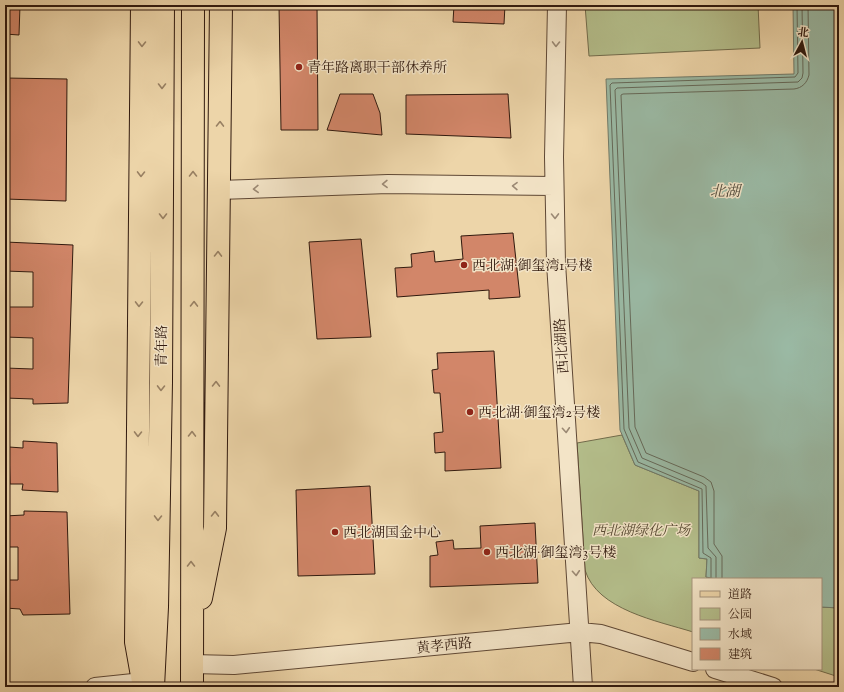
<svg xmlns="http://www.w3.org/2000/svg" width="844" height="692" font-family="'Sorts Mill Goudy','Noto Serif SC',serif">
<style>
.green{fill:#b4be8b;stroke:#726c4c}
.water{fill:#9ab9a4;stroke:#707968}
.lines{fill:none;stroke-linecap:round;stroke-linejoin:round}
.shore{stroke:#656959;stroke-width:1}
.building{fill:#d28669;stroke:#30190e}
.minor-casing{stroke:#5f4835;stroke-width:20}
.major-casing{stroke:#30190e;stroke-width:24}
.minor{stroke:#f3e4c7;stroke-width:18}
.major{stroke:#edd5a9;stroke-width:22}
.oneway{stroke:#988063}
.oneway2{stroke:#9b8974}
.poi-dot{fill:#8f2418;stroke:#f3e4c7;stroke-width:1.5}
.labels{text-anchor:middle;stroke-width:3;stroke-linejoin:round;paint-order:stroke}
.poi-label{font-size:14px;fill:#30190e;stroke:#f3e4c7;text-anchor:start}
.street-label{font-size:14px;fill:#30190e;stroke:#f3e4c7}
.park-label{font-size:14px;font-style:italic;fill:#584b34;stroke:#f3e4c7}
.water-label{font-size:15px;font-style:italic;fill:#50493b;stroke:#f3e4c7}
</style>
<rect width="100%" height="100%" fill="#edd5a9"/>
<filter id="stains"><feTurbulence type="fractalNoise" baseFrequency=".005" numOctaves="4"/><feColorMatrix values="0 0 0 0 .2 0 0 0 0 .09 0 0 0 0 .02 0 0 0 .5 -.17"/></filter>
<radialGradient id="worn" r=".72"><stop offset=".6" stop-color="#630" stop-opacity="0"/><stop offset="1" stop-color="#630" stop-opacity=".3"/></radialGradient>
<path class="green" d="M585,5H758L760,48L589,56Z
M622,435L635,465L699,491V558L707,559L706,577L716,578L693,579V632C658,621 597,610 585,570L577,443Z
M821,607L839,608V677L814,669H821Z"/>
<path class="water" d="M793,5H839V608L821,607V579H716L706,577L707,559L699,558V491L635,465L620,430L606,79L794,74Z"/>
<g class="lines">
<path class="shore" d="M711,579V558L703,553L702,489L638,462L624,429L610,85L612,83L795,77L798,73L797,5
M716,579V557L708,548L706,486L702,483L642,458L629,428L615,90L617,88L798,82L802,78L803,73L802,5
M722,579V556L714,544V491L711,482L704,477L646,453L635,427L621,95L623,94L794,89C802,88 807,83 809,75L808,5"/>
</g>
<path class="building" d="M5,5H20L19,35L5,34Z
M279,5H317L318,130H281Z
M454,5H505L504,24L453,22Z
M5,78L67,79L66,201L5,199Z
M340,94H373L380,113L382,135L327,130Z
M508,94L511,138L406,134V95Z
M513,233L520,297L489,299V290L397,297L395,268L412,267L411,254L434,251L435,262L463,259L461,236Z
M361,239L371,337L317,339L309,242Z
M5,242L73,245L68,403L33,404V399L5,398V368L33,369V338L5,337V307H33V272L5,271Z
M494,351L501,468L445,471V452L435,453L434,433L443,432L440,393H434L432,370L438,369L437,353Z
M23,441L57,443L58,492L22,490L23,484H10L9,447L23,448Z
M370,486L375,574L298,576L296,490Z
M24,511L67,512L70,614L23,615L20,609L5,608V580H18V547H5V516L24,515Z
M535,523L538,583L430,587V556L438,555L436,542L453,540L454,549L481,548L480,526Z"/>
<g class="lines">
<g class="minor-casing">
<path id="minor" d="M557,5L554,157L556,263L583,687
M219,190L388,184L554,186
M192,664L234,665L580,632L601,634L693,662
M715,669L773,687
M95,687L143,682L154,675"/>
</g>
<g class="major-casing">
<path id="major" d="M142,5L136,642L144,687
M201,598L215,528L221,5
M153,687L157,607L161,382L163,5
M192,687L193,5"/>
</g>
<use href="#minor" class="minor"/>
<use href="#major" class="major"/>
</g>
<defs><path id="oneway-chevron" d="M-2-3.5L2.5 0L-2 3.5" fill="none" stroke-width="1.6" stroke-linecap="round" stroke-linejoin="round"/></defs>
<g class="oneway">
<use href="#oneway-chevron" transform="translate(142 44) rotate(91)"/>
<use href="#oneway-chevron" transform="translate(162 86) rotate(90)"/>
<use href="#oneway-chevron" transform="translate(220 124) rotate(-89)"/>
<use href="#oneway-chevron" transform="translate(141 174) rotate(91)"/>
<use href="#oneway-chevron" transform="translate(193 174) rotate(-90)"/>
<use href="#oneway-chevron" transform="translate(163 216) rotate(90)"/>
<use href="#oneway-chevron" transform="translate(218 254) rotate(-89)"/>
<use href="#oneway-chevron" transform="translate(139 304) rotate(91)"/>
<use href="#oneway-chevron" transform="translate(194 304) rotate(-89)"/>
<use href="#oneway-chevron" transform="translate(216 384) rotate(-89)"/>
<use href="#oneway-chevron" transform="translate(161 388) rotate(91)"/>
<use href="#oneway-chevron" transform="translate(138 434) rotate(91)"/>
<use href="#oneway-chevron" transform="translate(192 434) rotate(-89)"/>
<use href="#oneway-chevron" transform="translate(215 514) rotate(-89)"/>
<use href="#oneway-chevron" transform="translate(158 518) rotate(91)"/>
<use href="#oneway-chevron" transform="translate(191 564) rotate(-90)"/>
</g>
<g class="oneway2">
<use href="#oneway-chevron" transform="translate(556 44) rotate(91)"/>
<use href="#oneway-chevron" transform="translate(385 184) rotate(179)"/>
<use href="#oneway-chevron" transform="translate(515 186) rotate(-179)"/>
<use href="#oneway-chevron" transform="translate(256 189) rotate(178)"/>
<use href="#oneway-chevron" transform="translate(555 216) rotate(89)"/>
<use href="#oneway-chevron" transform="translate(566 430) rotate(86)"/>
<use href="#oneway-chevron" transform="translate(576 573) rotate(86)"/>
</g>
<g class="poi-dot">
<circle cx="299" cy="67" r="4"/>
<circle cx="464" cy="265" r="4"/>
<circle cx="470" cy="412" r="4"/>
<circle cx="335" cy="532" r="4"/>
<circle cx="487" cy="552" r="4"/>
</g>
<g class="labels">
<g class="poi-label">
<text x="307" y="72">青年路离职干部休养所</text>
<text x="472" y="270">西北湖·御玺湾1号楼</text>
<text x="478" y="417">西北湖·御玺湾2号楼</text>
<text x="343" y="537">西北湖国金中心</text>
<text x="495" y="557">西北湖·御玺湾3号楼</text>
</g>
<g class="street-label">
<text transform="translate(161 346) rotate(-89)" y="5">青年路</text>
<text transform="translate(561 346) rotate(-94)" y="5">西北湖路</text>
<text transform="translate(444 645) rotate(-6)" y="5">黄孝西路</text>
</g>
<g class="park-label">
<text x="641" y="535">西北湖绿化广场</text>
</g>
<g class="water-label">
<text x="725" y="196">北湖</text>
</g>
</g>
<rect width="844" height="692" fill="none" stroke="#edd5a9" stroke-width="20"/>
<rect x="6" y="6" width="832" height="680" fill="none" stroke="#30190e" stroke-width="2"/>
<rect x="10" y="10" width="824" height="672" fill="none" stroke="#30190e"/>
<rect x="692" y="578" width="130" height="92" fill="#f3e4c7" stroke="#a5937d"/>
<rect x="700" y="591" width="20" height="6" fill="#edd5a9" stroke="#a5937d"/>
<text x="728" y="598" font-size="12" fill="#30190e">道路</text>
<rect x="700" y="608" width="20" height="12" fill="#b4be8b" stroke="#a5937d"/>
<text x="728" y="618" font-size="12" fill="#30190e">公园</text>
<rect x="700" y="628" width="20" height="12" fill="#9ab9a4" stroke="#a5937d"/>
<text x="728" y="638" font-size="12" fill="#30190e">水域</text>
<rect x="700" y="648" width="20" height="12" fill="#d28669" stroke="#a5937d"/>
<text x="728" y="658" font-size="12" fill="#30190e">建筑</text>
<g transform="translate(802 42) rotate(7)" stroke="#f3e4c7" stroke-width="3" paint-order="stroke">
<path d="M0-3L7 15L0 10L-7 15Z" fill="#30190e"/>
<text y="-6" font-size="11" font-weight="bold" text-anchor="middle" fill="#30190e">北</text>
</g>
<rect width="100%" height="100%" filter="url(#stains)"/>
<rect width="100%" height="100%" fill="url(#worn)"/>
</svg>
